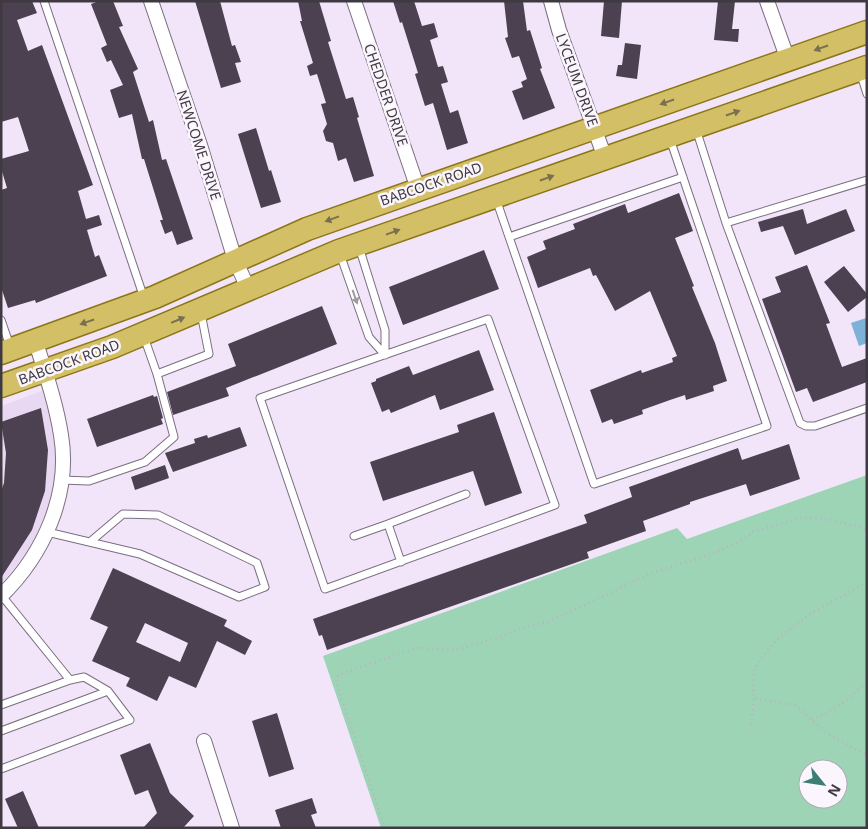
<svg xmlns="http://www.w3.org/2000/svg" width="868" height="829" font-family="'Noto Sans',sans-serif">
<style>
.built{fill:#e9d8f2}
.green{fill:#9cd4b5;fill-rule:evenodd}
.water{fill:#7eb1d8}
.building{fill:#4b4151;fill-rule:evenodd}
.lines{fill:none;stroke-linecap:round;stroke-linejoin:round}
.lane-casing{stroke:#7a6f80;stroke-width:9}
.street-casing{stroke:#7a6f80;stroke-width:16}
.primary-casing{stroke:#8c7617;stroke-width:25}
.path{stroke:#bcb1c2;stroke-width:2.5;stroke-dasharray:1 4;stroke-linecap:butt}
.lane{stroke:#fff;stroke-width:7}
.street{stroke:#fff;stroke-width:14}
.primary{stroke:#d3c066;stroke-width:22}
.oneway{fill:#7a7050}
.oneway2{fill:#9f9ca0}
.labels{text-anchor:middle;stroke-width:5;stroke-linejoin:round;paint-order:stroke}
.street-label{font-size:14px;fill:#3f3a42;stroke:#fbf6fe}
</style>
<rect width="100%" height="100%" fill="#f2e5f9"/>
<path class="built" d="M42,391L55,422L60,451L56,476L47,509L31,548L1,584V406Z"/>
<path class="green" d="M867,475V828H381L323,656L677,528L687,539ZM808,769H838V799H808Z"/>
<path class="water" d="M866,318L867,343L859,346L851,323Z"/>
<path class="building" d="M1,1H32L37,13L17,20L28,51L42,45L93,185L78,191L86,219L99,215L102,225L87,230L95,257L99,255L107,276L36,303L35,300L8,308L1,287V190L7,188L1,168V159L29,151L18,117L1,122Z
M99,1H113L123,26L119,27L138,69L133,72L149,122L153,120L162,160L166,159L193,239L177,245L172,231L165,234L160,220H163L144,159H142L132,114L119,118L110,90L123,85L111,60L107,62L101,48L107,45L91,4Z
M195,1H220L232,46L235,45L241,62L235,63L241,82L221,88Z
M298,1H319L331,41L328,42L346,99L353,97L359,117L357,118L374,176L354,182L346,158L338,161L333,143L326,141L323,131L327,124L321,104L326,103L317,74L310,76L307,66L313,63L300,21H302Z
M393,1H414L422,26L434,23L438,37L430,40L438,67L443,66L448,82L441,84L450,113L458,110L468,143L447,150L433,103L425,106L415,74L418,73L402,22L400,23Z
M504,1H523L527,31L530,30L542,68L540,69L555,108L523,120L512,91L523,87L521,82L527,79L519,56L512,58L505,38L508,37Z
M604,1H622L619,38L601,36Z
M718,1H735L732,29H739L738,42L714,40Z
M625,43L641,45L637,79L616,76L618,65H622Z
M256,128L269,171L271,170L281,202L261,208L238,134Z
M679,193L693,231L675,238L694,286L692,287L715,343L727,381L713,386L714,391L686,400L685,395L670,400L642,410L643,414L614,424L612,419L602,423L590,390L641,370L642,373L673,362L672,358L677,356L650,291L615,311L596,275L593,276L590,268L538,288L527,257L546,249L543,241L575,229L573,224L625,204L628,213Z
M803,209L807,224L846,209L855,231L795,255L783,226L761,232L758,222Z
M484,250L499,289L403,325L389,287Z
M807,265L830,323L826,324L842,367L867,358V382L813,402L807,388L796,392L762,299L781,292L775,277Z
M844,266L867,294V297L848,312L824,282Z
M322,306L337,344L226,388L229,396L173,415L167,392L236,366L228,344Z
M479,350L494,390L440,410L435,395L391,413L389,409L382,412L371,383L376,381V379L409,366L413,375Z
M153,395L154,397L157,396L163,418L161,419L163,424L97,447L87,419Z
M41,408L48,450L45,491L32,530L1,578V491L4,483L6,453L1,422Z
M494,412L522,493L485,506L473,471L383,501L370,462L459,432L457,425Z
M240,427L247,446L173,472L165,453L195,443L194,439L207,435L208,438Z
M789,444L800,479L750,496L746,484L690,502V504L643,521L646,531L587,552L589,558L327,650L322,635L319,636L313,619L587,523L584,515L632,497L629,487L738,448L742,460Z
M165,465L169,478L135,490L131,477Z
M113,568L227,620L224,626L252,641L245,655L217,641L196,688L169,676L157,701L126,686L130,678L92,661L108,627L90,619ZM145,623L188,643L180,662L136,642Z
M277,713L294,769L269,777L252,721Z
M150,743L170,793L194,816L183,828H143L157,813L148,790L135,795L120,755Z
M23,791L39,828H18L5,799Z
M312,798L317,813L311,815L316,828H281L275,810Z"/>
<g class="lines">
<g class="lane-casing">
<path id="lane" d="M44,1L144,298
M860,72L867,94
M696,129L726,223L800,423L806,426H815L867,408
M496,199L594,484L767,426L670,139
M726,223L867,180
M509,237L683,177
M359,247L385,330V355
M340,254L369,337L385,355
M488,319L555,505L325,589L260,398Z
M1,320L10,346
M144,337L157,374L209,354L201,313
M61,480L89,481L145,462L174,437L157,374
M47,532L140,554L239,597L265,587L257,563L158,515L123,514L90,542
M354,536L388,524
M401,562L388,524L466,494
M1,705L70,680L2,596
M1,731L108,691
M1,769L130,720L108,691L84,677L70,680"/>
</g>
<g class="street-casing">
<path id="street" d="M151,1L200,145L235,260L248,288
M354,1L418,189
M551,1L559,30L605,158
M767,1L788,60
M1,596C43,555 71,495 61,435C56,403 45,371 35,340
M204,741L232,828"/>
</g>
<g class="primary-casing">
<path id="primary" d="M1,353L155,297L307,229L867,32
M1,386L112,347L339,251L867,67"/>
</g>
<path class="path" d="M867,582L810,614L775,641L755,667L753,688L754,698L795,705L827,733L856,750L867,754
M812,720C834,711 850,698 867,682
M751,725L754,698
M385,828L336,682L338,675L417,648L455,650L498,638L520,628L548,622L652,573L717,552L748,537L752,532L804,517L827,519L867,529"/>
<use href="#lane" class="lane"/>
<use href="#street" class="street"/>
<use href="#primary" class="primary"/>
</g>
<defs><path id="oneway-solid" d="M-6-.8H1V-3.2L6.5 0L1 3.2V.8H-6Z" transform="scale(1.25)"/></defs>
<g class="oneway">
<use href="#oneway-solid" transform="translate(821 48) rotate(161)"/>
<use href="#oneway-solid" transform="translate(667 102) rotate(161)"/>
<use href="#oneway-solid" transform="translate(733 113) rotate(-19)"/>
<use href="#oneway-solid" transform="translate(547 178) rotate(-19)"/>
<use href="#oneway-solid" transform="translate(332 219) rotate(160)"/>
<use href="#oneway-solid" transform="translate(393 232) rotate(-20)"/>
<use href="#oneway-solid" transform="translate(178 320) rotate(-23)"/>
<use href="#oneway-solid" transform="translate(87 322) rotate(161)"/>
</g>
<use class="oneway2" href="#oneway-solid" transform="translate(355 297) rotate(71)"/>
<g class="labels">
<g class="street-label">
<text transform="translate(577 80) rotate(70)" y="5">LYCEUM DRIVE</text>
<text transform="translate(386 95) rotate(71)" y="5">CHEDDER DRIVE</text>
<text transform="translate(199 145) rotate(72)" y="5">NEWCOME DRIVE</text>
<text transform="translate(431 184) rotate(-19)" y="5">BABCOCK ROAD</text>
<text transform="translate(69 362) rotate(-20)" y="5">BABCOCK ROAD</text>
</g>
</g>
<rect width="868" height="829" fill="none" stroke="#3f3a42" stroke-width="5"/>
<g transform="translate(823 784) rotate(120)"><circle r="24" fill="#fbf6fe" stroke="#b0abb3"/>
<path d="M0-4L9 19L0 12L-9 19Z" fill="#3b7f74"/>
<text y="-8" font-size="14" font-weight="bold" text-anchor="middle" fill="#3f3a42">N</text>
</g>
</svg>
